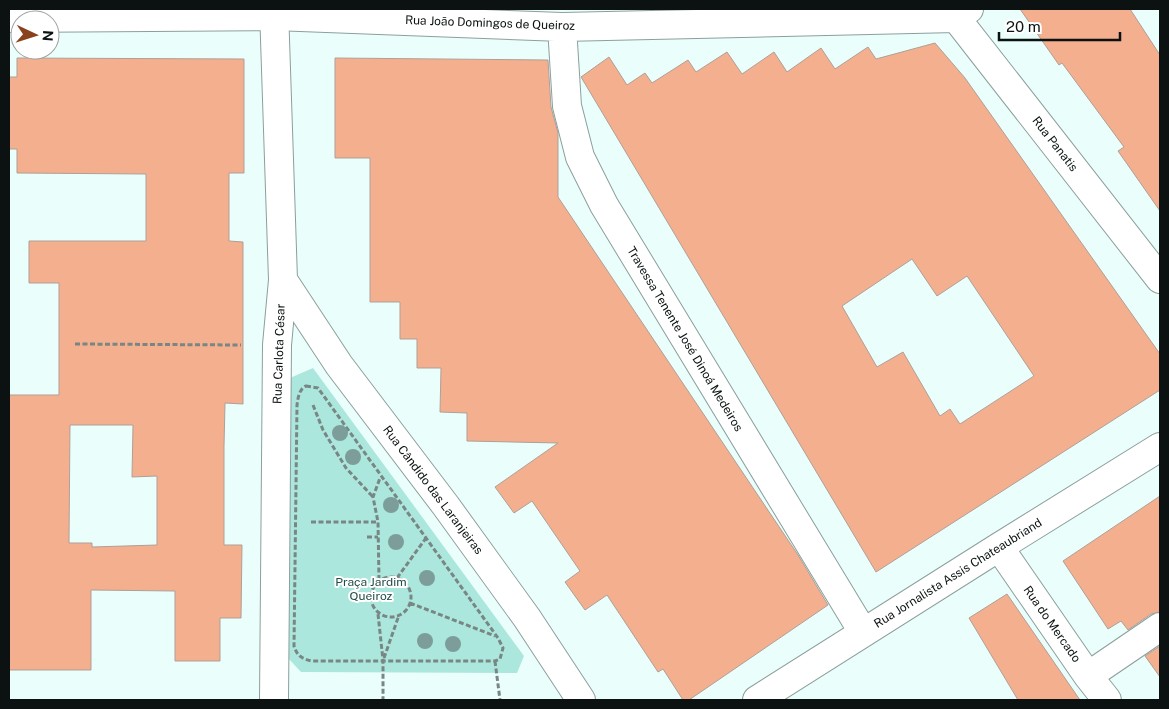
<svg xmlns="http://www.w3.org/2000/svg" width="1169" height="709" font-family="'Public Sans',sans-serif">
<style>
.green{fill:#ace7de}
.building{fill:#f4af8f;stroke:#af9f97;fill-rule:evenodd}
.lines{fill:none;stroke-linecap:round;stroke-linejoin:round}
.street-casing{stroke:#8c9f9c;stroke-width:30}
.secondary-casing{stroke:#8c9f9c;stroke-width:30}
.path{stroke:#788684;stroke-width:3;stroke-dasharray:5 2.5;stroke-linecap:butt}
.street{stroke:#fff;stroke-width:28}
.secondary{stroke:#fff;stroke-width:28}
.tree{fill:#7c9d99}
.labels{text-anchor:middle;stroke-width:4;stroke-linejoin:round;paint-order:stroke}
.street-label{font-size:12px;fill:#0b1211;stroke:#fff}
.park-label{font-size:12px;fill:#224d48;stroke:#fff}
</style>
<rect width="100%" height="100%" fill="#eafffc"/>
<path class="green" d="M313,368L524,656L517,673L301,672L287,657L290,378Z"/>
<path class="building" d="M1020,9H1130L1160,55V211L1118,151L1124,147L1062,63L1059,65Z
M935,43L965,78L1160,354V390L876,572L581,77L609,57L627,85L645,73L652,83L688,60L696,72L727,52L742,74L774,52L787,72L821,48L835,69L868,47L876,59ZM912,259L937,296L967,276L1034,376L960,424L950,409L940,416L903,352L877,367L842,306Z
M17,58L244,59V173H229V241L243,242V404L225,403L224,446V545H242L241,618H220V661H175V591L91,590V670H9V395H59V283H29V241H146V174L17,173V149H9V77H17ZM70,425H133L132,477L157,476V545L92,547V543H69Z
M335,58L548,60L551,107L558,133V197L798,555L828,605L689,700H683L663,669L658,672L607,595L585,610L565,582L580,571L532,501L514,513L495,487L558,443L467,441V413L440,412L441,368H417V339H400V302H370V158H335Z
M1160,496V612L1151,614L1128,630L1121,621L1108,629L1063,561Z
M1007,594L1080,700H1018L969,618Z
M1160,646V677L1145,656Z"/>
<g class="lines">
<g class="street-casing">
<path id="street" d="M949,9L1160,279
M9,18L274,16L562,27L956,18L969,9
M562,27L567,106L580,157L604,205L863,632
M999,547L1088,676L1107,700
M1088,676L1160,627
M274,700L277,345L283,280
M757,700L999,547L1160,447"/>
</g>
<g class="secondary-casing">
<path id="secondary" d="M274,9L283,280L339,365L446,506L527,618L581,700"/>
</g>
<path class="path" d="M75,344L241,345
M306,386L318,388L498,638L503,648L500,659L495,661H312C302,659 297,656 294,646L297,405C298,398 299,389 306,386Z
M313,405L323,430L346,468L373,497
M311,522H378
M367,537H378
M371 597a20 20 0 1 1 40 0a20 20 0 1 1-40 0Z
M397,578L426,538
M379,580L378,522L373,497L380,478
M410,603L495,636
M378,614L383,660V700
M384,658L399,615
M495,661L500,700"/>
<use href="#street" class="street"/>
<use href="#secondary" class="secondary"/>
</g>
<g class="tree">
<circle cx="340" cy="433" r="8"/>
<circle cx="353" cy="457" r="8"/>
<circle cx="391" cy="505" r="8"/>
<circle cx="396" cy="542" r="8"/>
<circle cx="427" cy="578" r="8"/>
<circle cx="425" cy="641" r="8"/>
<circle cx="453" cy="644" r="8"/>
</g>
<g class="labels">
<g class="street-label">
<text transform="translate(490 23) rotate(2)" y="4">Rua João Domingos de Queiroz</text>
<text transform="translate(1055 144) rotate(52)" y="4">Rua Panatis</text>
<text transform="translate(685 339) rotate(59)" y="4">Travessa Tenente José Dinoá Medeiros</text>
<text transform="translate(279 354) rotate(-88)" y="4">Rua Carlota César</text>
<text transform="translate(433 490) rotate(53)" y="4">Rua Cândido das Laranjeiras</text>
<text transform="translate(958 573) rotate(-32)" y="4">Rua Jornalista Assis Chateaubriand</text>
<text transform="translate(1052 624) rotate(55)" y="4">Rua do Mercado</text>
</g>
<g class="park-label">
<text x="371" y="586">Praça Jardim<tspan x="371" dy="14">Queiroz</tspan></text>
</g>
</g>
<rect width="1169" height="709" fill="none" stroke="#0b1211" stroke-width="20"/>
<g transform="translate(35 35) rotate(94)"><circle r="24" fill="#ffffff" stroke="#9da0a0"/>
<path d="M0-4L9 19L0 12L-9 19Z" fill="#88421d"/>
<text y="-8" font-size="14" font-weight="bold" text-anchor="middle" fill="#0b1211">N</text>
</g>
<path d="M999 32v8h121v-8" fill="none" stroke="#0b1211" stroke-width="2.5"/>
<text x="1006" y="32" font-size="15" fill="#0b1211" stroke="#ffffff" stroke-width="4" paint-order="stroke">20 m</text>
</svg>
